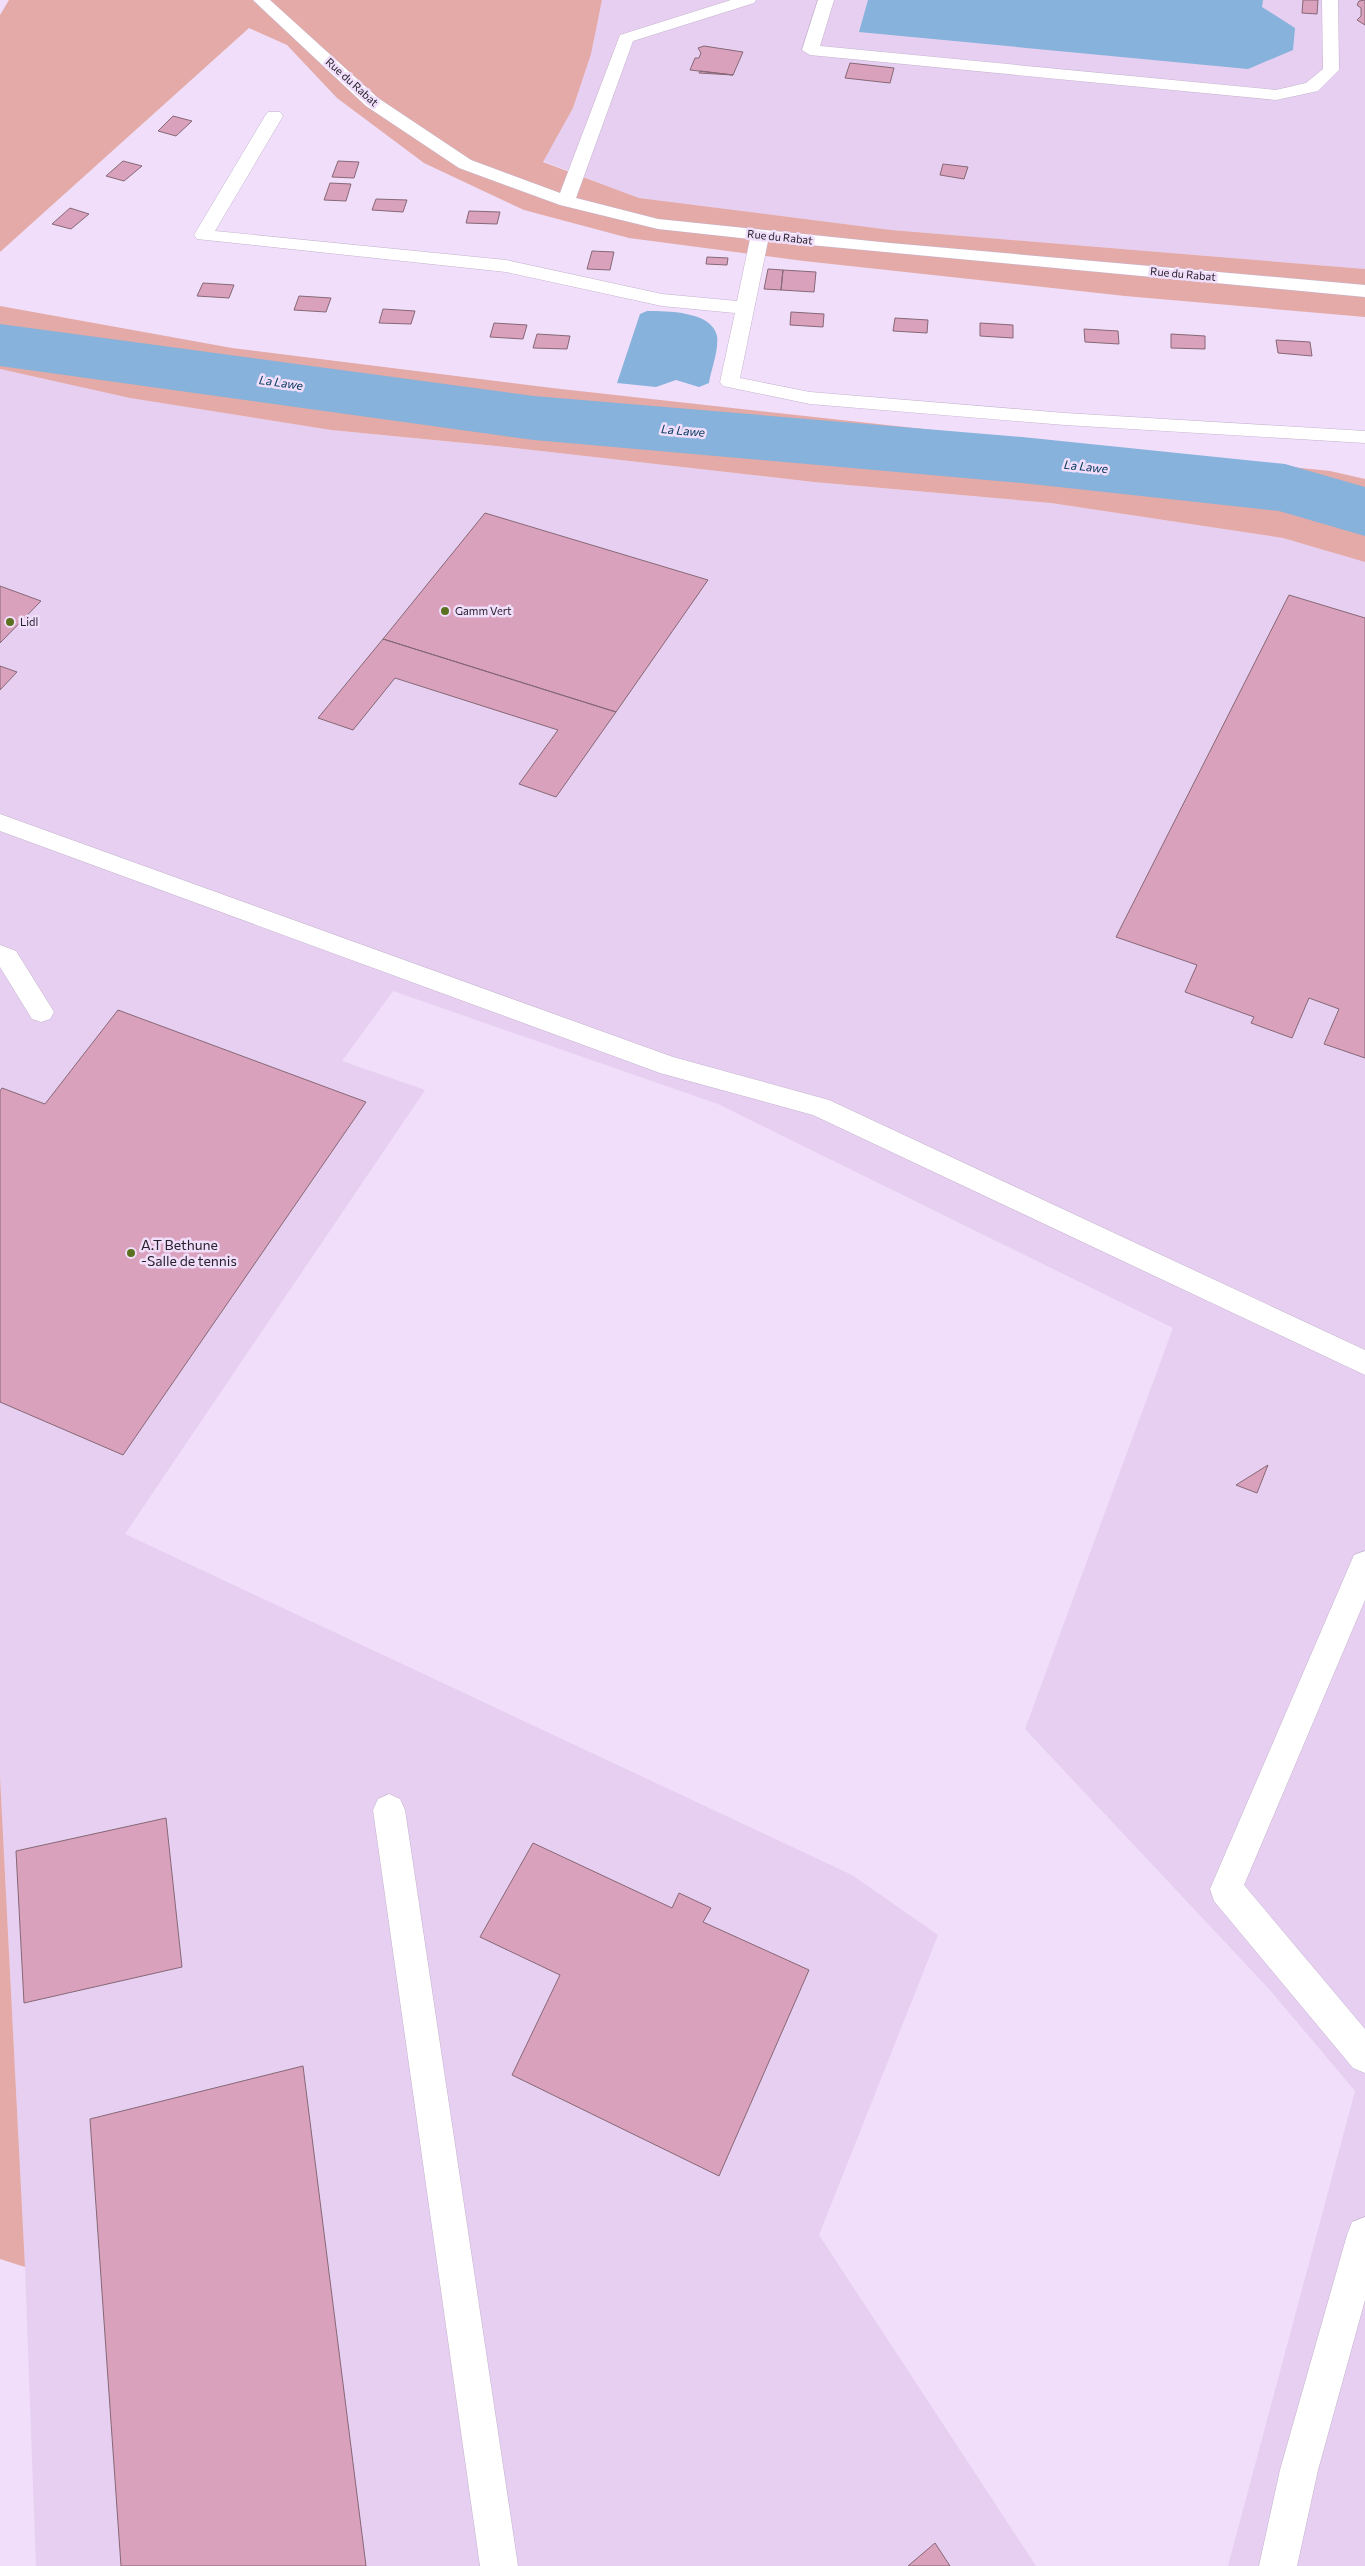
<svg xmlns="http://www.w3.org/2000/svg" width="1365" height="2566" font-family="Commissioner,sans-serif">
<style>
.built{fill:#e6cff1}
.green{fill:#e3aaa7}
.water{fill:#86b2db}
.lines{fill:none;stroke-linecap:round;stroke-linejoin:round}
.river{fill:#86b2db;fill-rule:evenodd}
.building{fill:#d9a1bc;stroke:#866876}
.minor-casing{stroke:#c5b3ce;stroke-width:1}
.minor{fill:#fff;fill-rule:evenodd}
.poi-dot{fill:#5c7120;stroke:#f0defa;stroke-width:2}
.labels{text-anchor:middle;stroke-width:5;stroke-linejoin:round;paint-order:stroke}
.far-street-label{font-size:11px;fill:#28212b;stroke:#f0defa}
.far-poi-label{font-size:11px;fill:#28212b;stroke:#f0defa;text-anchor:start}
.far-water-label{font-size:12px;font-style:italic;fill:#0a3c63;stroke:#f0defa}
.poi-label{font-size:14px;fill:#28212b;stroke:#f0defa;text-anchor:start}
</style>
<rect width="100%" height="100%" fill="#f0defa"/>
<path class="built" d="M602,0H1365V269L891,230L639,198L543,161L573,108L591,54Z
M0,369L130,398L331,430L496,446L814,482L1051,503L1283,538L1365,562V2566H1228L1355,2091L1270,1990L1025,1729L1173,1328L718,1104L393,991L342,1061L425,1090L125,1534L852,1875L938,1935L819,2235L1036,2566H36L25,2267L0,1776Z"/>
<path class="green" d="M9,0H602L591,54L573,108L543,162L639,198L891,230L1365,269V317L1125,296L804,261L629,238L524,210L424,163L337,98L287,45L249,28L0,252V15Z
M0,306L232,348L552,388L941,431L1330,471L1365,479V562L1283,538L1051,503L814,482L496,446L331,430L130,398L0,369Z
M0,1776L25,2267L0,2259Z"/>
<path class="water" d="M868,0H1263L1262,7L1295,28L1293,50L1248,69L859,32Z
M647,311C666,311 712,311 717,336C719,350 711,370 709,383L699,387L676,380L656,387L617,383L640,314Z"/>
<g class="lines">
<path class="river" d="M0,324L534,396L1022,437L1285,464L1365,487V536L1279,511L1022,483L534,440L0,366Z"/>
</g>
<path class="building" d="M1303,0H1318L1317,14L1302,13Z
M1365,0V25L1357,20L1361,16V8L1357,5L1359,1Z
M704,46L743,52L733,75L690,70L695,58H699L701,53L698,48Z
M850,63L894,68L890,83L845,78Z
M700,71L733,75L699,73Z
M173,116L192,121L176,136L158,131Z
M123,161L142,166L124,181L106,176Z
M338,161L359,162L354,178L332,177Z
M943,164L968,167L964,179L940,175Z
M330,183L351,184L346,201L324,200Z
M376,199L407,200L403,212L372,210Z
M70,208L89,214L71,229L52,224Z
M469,211L500,212L497,224L466,223Z
M592,251L614,252L610,270L587,269Z
M707,257L728,258L727,265L706,264Z
M768,269L783,270L781,290L764,289Z
M783,270L816,272L814,292L781,290Z
M203,283L234,285L229,298L197,296Z
M299,296L331,298L326,312L294,310Z
M383,309L415,311L411,324L379,323Z
M791,312L824,314L823,327L790,325Z
M895,318L928,320L927,333L893,331Z
M494,323L527,325L523,339L490,337Z
M980,323L1013,325V338L980,336Z
M1084,329L1118,331L1119,344L1085,342Z
M537,334L570,336L567,349L533,348Z
M1171,334L1205,336V349L1171,348Z
M1276,340L1310,342L1312,356L1278,353Z
M485,513L708,580L616,712L383,639Z
M0,586L41,601L0,643Z
M1289,595L1365,618V1058L1324,1044L1339,1009L1309,998L1292,1038L1251,1023L1254,1017L1185,992L1197,965L1116,937Z
M383,639L616,712L556,797L519,784L558,730L395,678L353,730L318,718Z
M0,666L17,672L0,690Z
M118,1010L366,1102L123,1455L0,1402V1091L2,1088L45,1104Z
M1268,1465L1257,1493L1236,1485Z
M166,1818L182,1967L24,2003L16,1851Z
M533,1843L672,1908L679,1893L711,1908L703,1922L809,1970L719,2176L512,2075L560,1975L480,1937Z
M303,2066L366,2566H121L90,2119Z
M935,2543L950,2566H908Z"/>
<g class="lines">
<g class="minor-casing">
<path id="minor" d="M253,0H270L378,98L471,160L560,193L620,35L731,0H756L754,3L633,41L576,198L658,219L890,243L1365,285V297L768,241L740,378L810,392L1065,413L1365,431V443L1065,425L810,404L723,386L720,382L735,313L662,306L506,272L197,239L194,235L265,116L268,112H280L283,116L215,231L506,260L662,294L737,301L750,239L658,229L560,205L459,168L366,106Z
M818,0H834L820,46L1276,90L1306,83L1323,69L1322,0H1338L1339,70L1318,91L1276,100L810,55L802,50Z
M0,814L673,1057L829,1100L1365,1350V1375L813,1115L660,1073L0,831Z
M0,945L16,951L54,1012L50,1019L41,1022L32,1019L0,967Z
M1365,1551V1600L1244,1885L1365,2029V2073L1353,2068L1214,1901L1210,1889L1354,1555Z
M389,1794L400,1799L405,1810L518,2566H480L373,1810L378,1799Z
M1365,2217V2300L1318,2470L1297,2566H1259L1280,2470L1347,2235L1352,2222Z"/>
</g>
<use href="#minor" class="minor"/>
</g>
<g class="poi-dot">
<circle cx="445" cy="611" r="5"/>
<circle cx="10" cy="622" r="5"/>
<circle cx="131" cy="1253" r="5"/>
</g>
<g class="labels">
<g class="far-street-label">
<text transform="translate(352 82) rotate(42)" y="4">Rue du Rabat</text>
<text transform="translate(780 237) rotate(6)" y="4">Rue du Rabat</text>
<text transform="translate(1183 274) rotate(5)" y="4">Rue du Rabat</text>
</g>
<g class="far-poi-label">
<text x="455" y="615">Gamm Vert</text>
<text x="20" y="626">Lidl</text>
</g>
<g class="far-water-label">
<text transform="translate(281 383) rotate(8)" y="4">La Lawe</text>
<text transform="translate(683 431) rotate(5)" y="4">La Lawe</text>
<text transform="translate(1086 467) rotate(6)" y="4">La Lawe</text>
</g>
<g class="poi-label">
<text x="141" y="1250">A.T Bethune<tspan x="141" dy="16">-Salle de tennis</tspan></text>
</g>
</g>
</svg>
